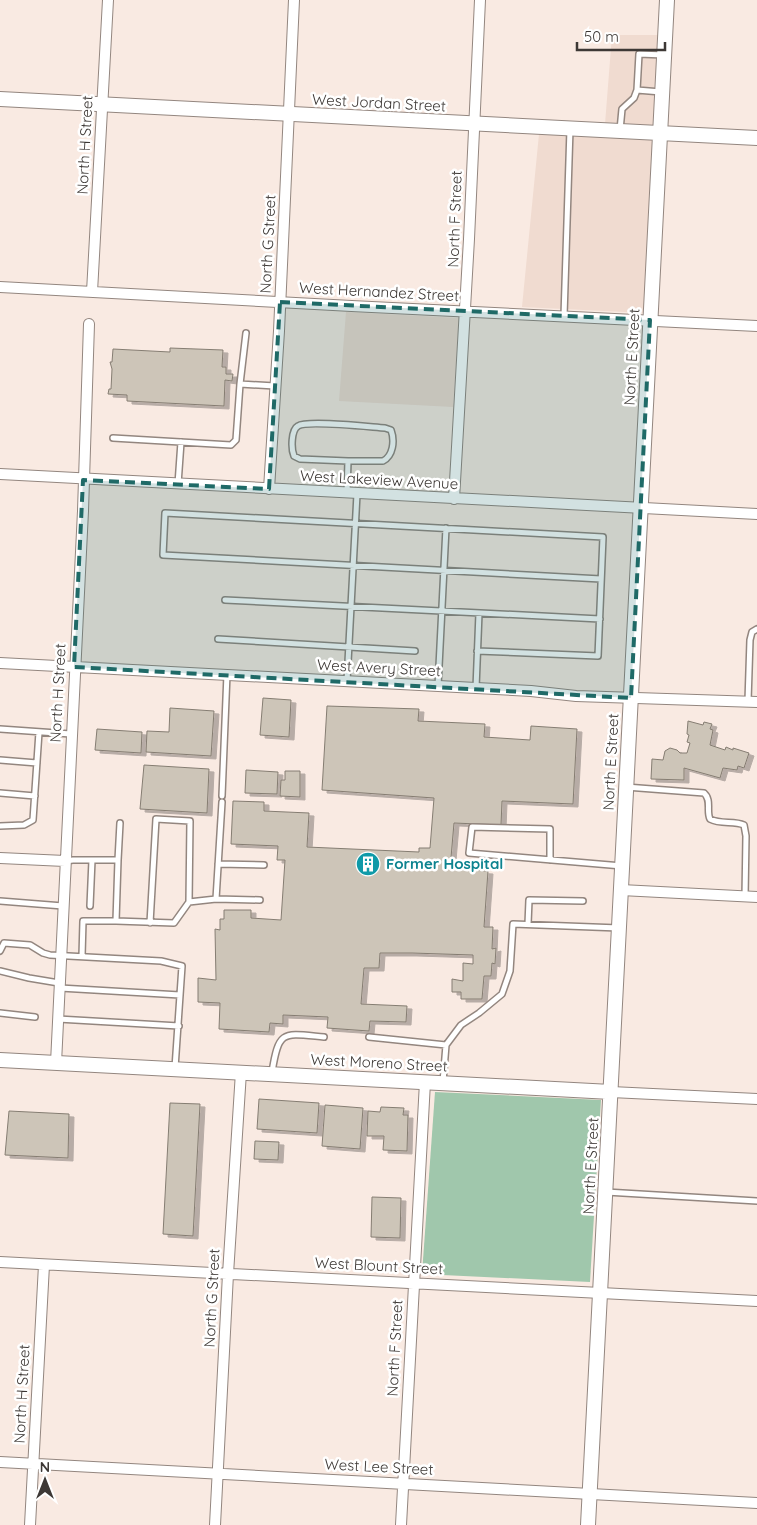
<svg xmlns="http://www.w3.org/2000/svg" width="757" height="1525" font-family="Quicksand,sans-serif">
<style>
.built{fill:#f0dbd0}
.green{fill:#a0c7ac}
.building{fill:#cdc5b8;stroke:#857d72;filter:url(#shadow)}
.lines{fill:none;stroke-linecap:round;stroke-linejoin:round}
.lane-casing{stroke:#93867f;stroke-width:8}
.street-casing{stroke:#93867f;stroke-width:12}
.secondary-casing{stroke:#93867f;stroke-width:16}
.lane{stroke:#fff;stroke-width:5}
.street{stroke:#fff;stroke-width:10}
.secondary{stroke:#fff;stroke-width:14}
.marked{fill:#1f6a67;fill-opacity:0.2;stroke:#1f6a67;stroke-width:4;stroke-dasharray:10 6;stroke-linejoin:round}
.labels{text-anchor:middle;stroke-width:5;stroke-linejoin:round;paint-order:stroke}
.street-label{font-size:15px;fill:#3d3835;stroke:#fff}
.culture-label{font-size:15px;font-weight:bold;fill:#0d838f;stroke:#fff;text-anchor:start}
</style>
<defs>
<filter id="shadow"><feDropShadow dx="5" dy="3" stdDeviation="0" flood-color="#0004"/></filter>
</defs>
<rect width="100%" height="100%" fill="#f9eae2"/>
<path class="built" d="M612,35H660L655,127L605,124Z
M539,134L654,140L645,313L522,307Z
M346,312L459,318L453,407L339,401Z"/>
<path class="green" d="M435,1092L601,1100L590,1282L422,1274Z"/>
<path class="building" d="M170,348L223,350L222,367H226V374H233L232,381L225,380L224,406L127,401V395L108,394L109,389H111L112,369L110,362H112L113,349L170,352Z
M263,698L291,700L289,737L260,735Z
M327,706L419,709L418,721L485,724L484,737L530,740L531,726L577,729L573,804L502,801L501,825L454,823L450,869L488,871L484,927H493L492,949L496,948L495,964L492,963L491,976H484L482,999H461V992H452V979L463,981V963L473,964V955L412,953H380L379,968H364L361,1004L407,1006L406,1022L370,1021L369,1031L327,1028L328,1017L283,1015V1024L270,1023L269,1032L219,1029L220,1003L198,1002V978L216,980L215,929L220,930V919H224V910H251V918L281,920L285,860H277L278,846L231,844L233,801L264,802V811L309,813L307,847L419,852V848H430L434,798L322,790Z
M170,708L214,711L211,756L146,752L147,731L169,732Z
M688,721L703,725L704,722L712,724L710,729L713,730L710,745L725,750L726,747L733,750V748L749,753L744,768L738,766L737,770L723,768L720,778L684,768V780L651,779L652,759L663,760L665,751L670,748L677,750L680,753H687L690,743L687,742L689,735L687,734Z
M97,729L142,732L141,753L95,750Z
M144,765L209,769L207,813L140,809Z
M246,770L278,772L277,794L245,793Z
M285,771H300V797L280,796L281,780H285Z
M259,1099L319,1103L317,1133L257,1129Z
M170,1103L200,1104L193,1236L163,1234Z
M325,1105L363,1108L360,1149L322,1146Z
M381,1107L404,1108L403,1115H408L407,1151L383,1150L384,1136H367L368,1111L380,1112Z
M9,1111L69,1114L68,1158L5,1155Z
M255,1141L279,1142L278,1160L254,1159Z
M372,1197L401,1198L400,1238L371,1237Z"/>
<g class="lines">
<g class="lane-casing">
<path id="lane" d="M637,90L661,92
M620,130L622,109L634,98L637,90L639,54L664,55
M564,316L570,129
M240,384L246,333
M113,438L231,445L236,440L240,384L275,386
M178,484L181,442
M347,493L348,461H383C393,456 395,441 391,430L385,428C370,427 307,420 298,426C291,430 291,449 294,456L300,459L348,461
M225,600L600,619
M218,639L415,651
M477,651L598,656L603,537L165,513L163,555L601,579
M347,681L357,494
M438,686L446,528
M476,688L479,613
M748,701L750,640L752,632L757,629
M0,729L71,734
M0,760L37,763
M626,787L704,793C712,800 706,811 710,819C721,825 734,820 744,825L746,836L745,897
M0,793L35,796
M222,796L227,674
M222,802L216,899L260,900
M0,826L24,825L33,820L39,732
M118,860L120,823
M550,860V829L472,827L469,853L622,866
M65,861L73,860H118L116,921H83L82,956
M218,864L264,865
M0,901L63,906
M90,906L92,860
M116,921L174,923L189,902L216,899
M150,923L156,819L190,821L189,902
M528,924L529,900L583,901
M0,951L4,943L30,945L43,953L50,955L161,961L182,966L175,1068
M0,971L29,978L59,983
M60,988L180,995
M0,1013L35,1017
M58,1019L179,1026
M369,1037L446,1045
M272,1072C279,1029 283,1033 324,1037
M443,1082L446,1045L461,1025L479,1013L502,994L510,971L513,924L619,928
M606,1192L757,1201"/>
</g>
<g class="street-casing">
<path id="street" d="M0,287C252,302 505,313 757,326
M92,292L108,0
M0,474L757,514
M269,489L279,331L294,0
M454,499L469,239L480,0
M0,663L476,688L531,691L576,696L757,702
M0,858L65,861
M621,890L757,897
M56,1063L83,511L89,324
M611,1092L757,1099
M0,1262L757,1301
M0,1462L757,1503
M30,1525L44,1265
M215,1525L228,1274L241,1072
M401,1525L425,1082"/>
</g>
<g class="secondary-casing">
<path id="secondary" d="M0,99L757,138
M0,1060L611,1092
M588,1525L667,0"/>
</g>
<use href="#lane" class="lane"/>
<use href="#street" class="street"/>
<use href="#secondary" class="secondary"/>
</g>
<path class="marked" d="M280,302L650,320L631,698L74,667L83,480L269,489Z"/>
<defs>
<g id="building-disc" transform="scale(1.25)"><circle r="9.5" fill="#0f9aa8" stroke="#fff"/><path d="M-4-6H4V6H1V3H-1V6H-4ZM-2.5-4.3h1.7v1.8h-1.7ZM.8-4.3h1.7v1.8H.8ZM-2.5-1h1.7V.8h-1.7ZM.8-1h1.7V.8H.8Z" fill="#fff"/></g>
</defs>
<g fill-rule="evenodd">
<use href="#building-disc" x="368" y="864"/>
</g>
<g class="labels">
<g class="street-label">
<text transform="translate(379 103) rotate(3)" y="5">West Jordan Street</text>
<text transform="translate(85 145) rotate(-87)" y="5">North H Street</text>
<text transform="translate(455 219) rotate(-88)" y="5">North F Street</text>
<text transform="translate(268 244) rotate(-87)" y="5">North G Street</text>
<text transform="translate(379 292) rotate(3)" y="5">West Hernandez Street</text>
<text transform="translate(632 357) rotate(-87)" y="5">North E Street</text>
<text transform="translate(379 480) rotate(3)" y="5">West Lakeview Avenue</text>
<text transform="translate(379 668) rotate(3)" y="5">West Avery Street</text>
<text transform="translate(58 693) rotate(-87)" y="5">North H Street</text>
<text transform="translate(611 762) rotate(-87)" y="5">North E Street</text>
<text transform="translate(379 1063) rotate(3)" y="5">West Moreno Street</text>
<text transform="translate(591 1166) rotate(-87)" y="5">North E Street</text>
<text transform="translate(379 1266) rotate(3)" y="5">West Blount Street</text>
<text transform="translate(212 1298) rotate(-87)" y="5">North G Street</text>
<text transform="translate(395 1348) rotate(-87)" y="5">North F Street</text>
<text transform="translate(22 1394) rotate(-87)" y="5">North H Street</text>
<text transform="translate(379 1467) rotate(3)" y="5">West Lee Street</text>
</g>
<g class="culture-label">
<text x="386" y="869">Former Hospital</text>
</g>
</g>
<g transform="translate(45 1480)" stroke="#ffffff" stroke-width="4" paint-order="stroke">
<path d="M0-4L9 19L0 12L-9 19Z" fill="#3d3835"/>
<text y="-8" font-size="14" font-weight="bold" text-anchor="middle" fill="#3d3835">N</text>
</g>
<path d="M577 42v8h88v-8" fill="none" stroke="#3d3835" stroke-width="2.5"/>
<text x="584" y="42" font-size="15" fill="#3d3835" stroke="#ffffff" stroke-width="4" paint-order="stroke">50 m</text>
</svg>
